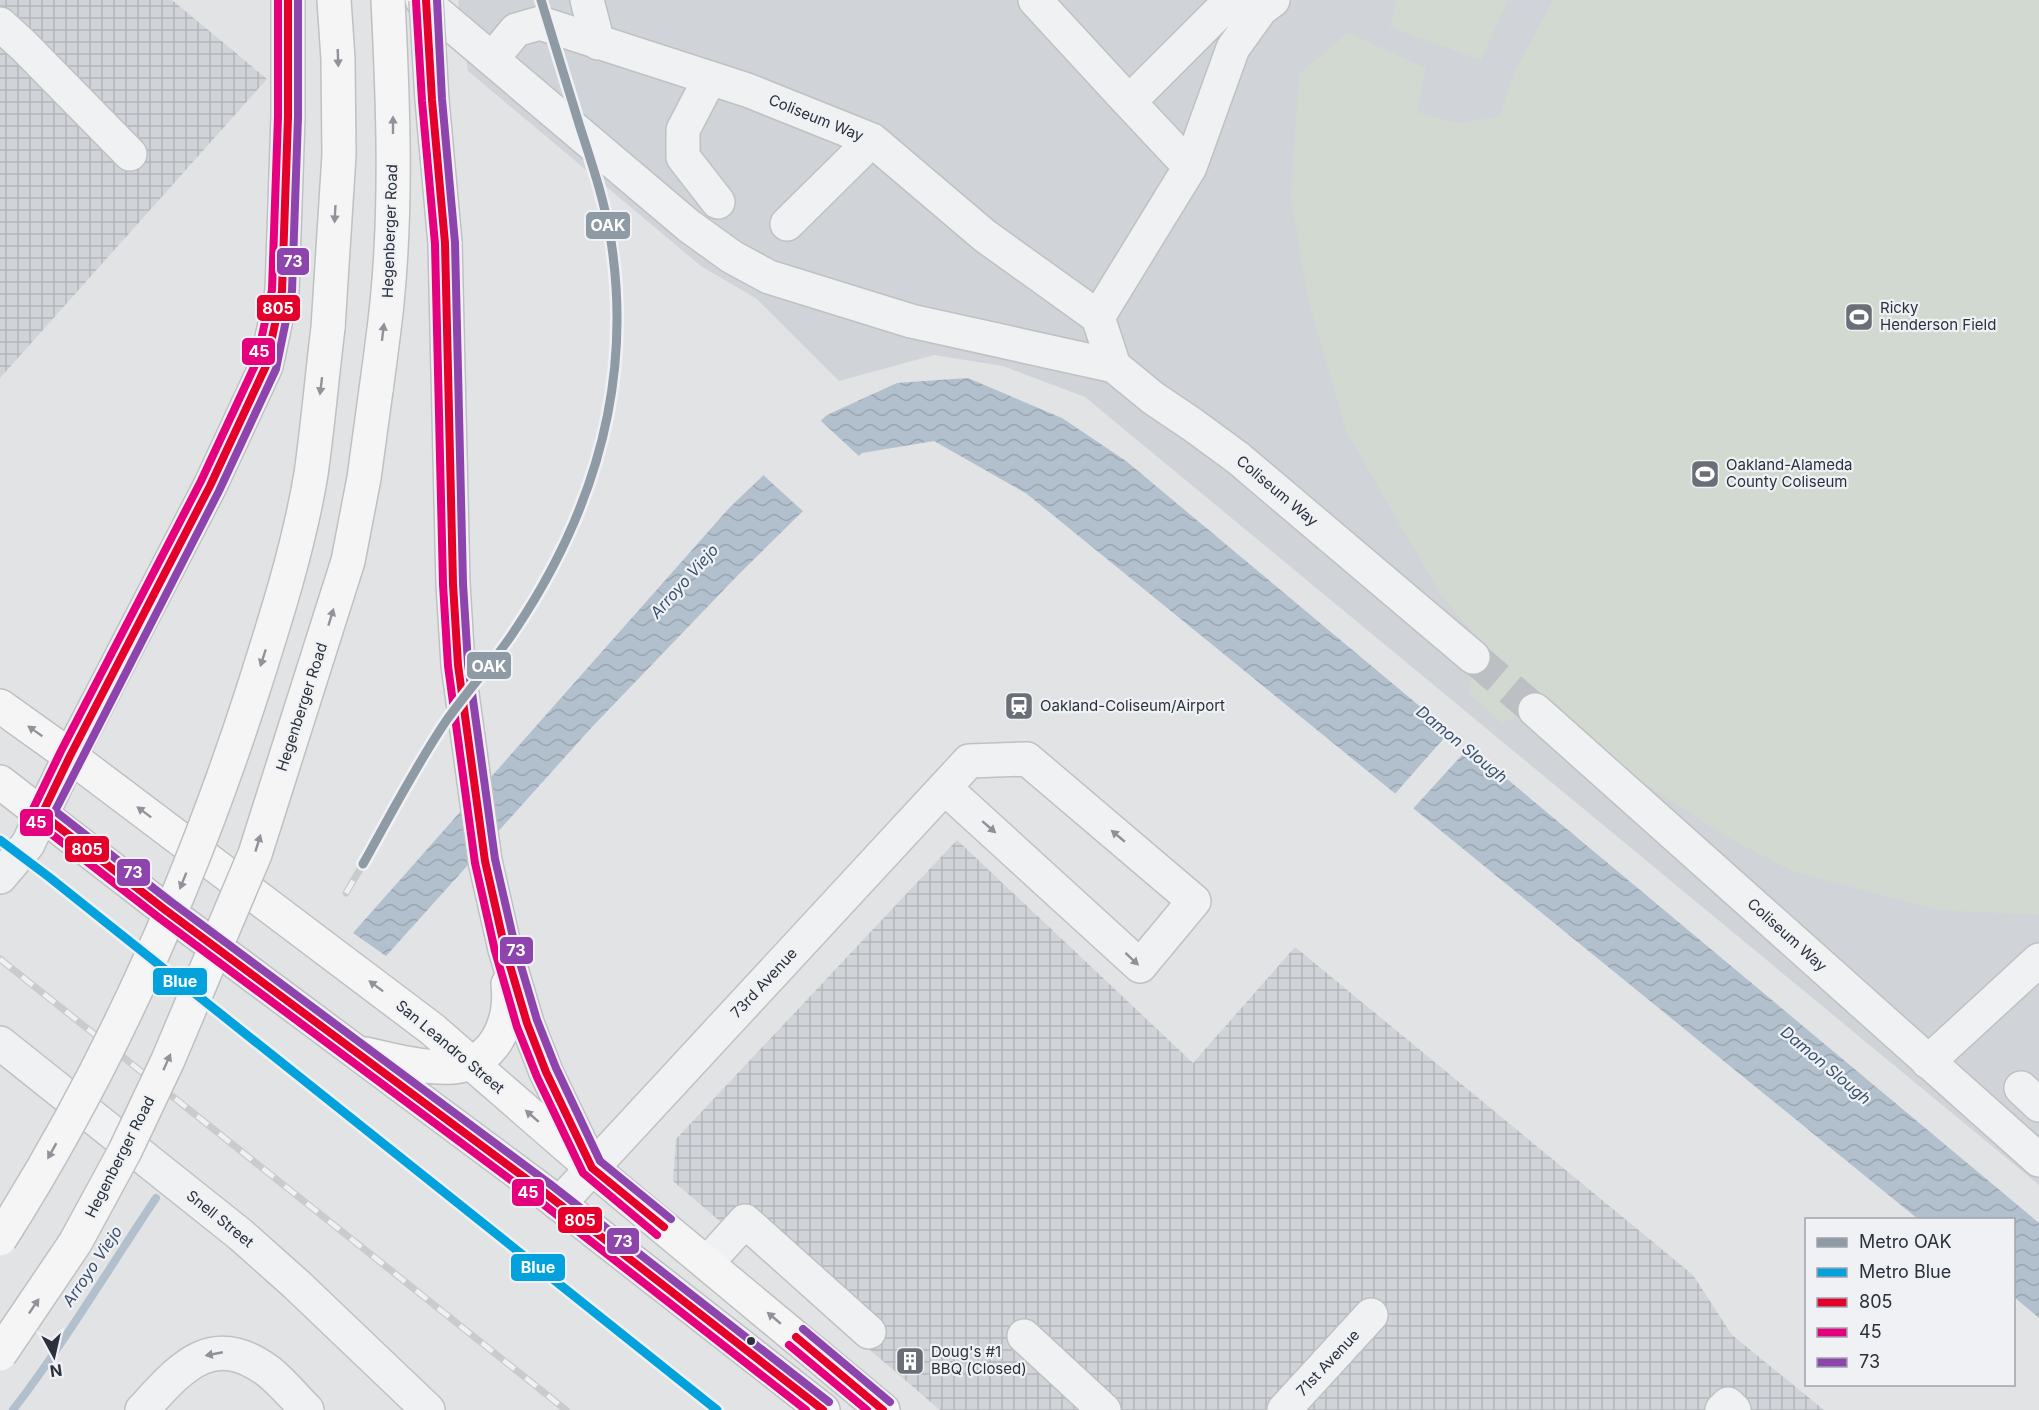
<svg xmlns="http://www.w3.org/2000/svg" width="2039" height="1410" font-family="Inter,sans-serif">
<style>
.built{fill:#d0d3d8}
.industrial{fill:url(#industrial-grid)}
.green{fill:#d2d9d1}
.water{fill:url(#water-waves)}
.pier{fill:#e1e3e5}
.lines{fill:none;stroke-linecap:round;stroke-linejoin:round}
.stream{stroke:#b2c0cd;stroke-width:8}
.minor-tunnel{stroke:#bcbfc3;stroke-width:33;stroke-dasharray:33 16;stroke-linecap:butt}
.minor-casing{stroke:#bfc1c3;stroke-width:36}
.major-casing{stroke:#bec0c2;stroke-width:36}
.minor{stroke:#f0f1f3;stroke-width:33}
.major{stroke:#f5f5f6;stroke-width:33}
.rail-casing{stroke:#cacbcd;stroke-width:7}
.rail{stroke:#eff1f5;stroke-width:4.5;stroke-dasharray:14;stroke-linecap:butt}
.major-bridge-casing{stroke:#bec0c2;stroke-width:36;stroke-linecap:butt}
.major-bridge{stroke:#f5f5f6;stroke-width:33}
.bus-1-casing{stroke:#eff1f5;stroke-width:12}
.bus-2-casing{stroke:#eff1f5;stroke-width:12}
.bus-3-casing{stroke:#eff1f5;stroke-width:12}
.bus-1{stroke:#e4002b;stroke-width:8}
.bus-2{stroke:#e5007d;stroke-width:8}
.bus-3{stroke:#8e44ad;stroke-width:8}
.metro-1-casing{stroke:#eff1f5;stroke-width:14}
.metro-2-casing{stroke:#eff1f5;stroke-width:14}
.metro-1{stroke:#8e9aa4;stroke-width:9}
.metro-2{stroke:#04a2dd;stroke-width:9}
.oneway{fill:#909399}
.oneway2{fill:#8d9198}
.bus-dot{fill:#2a313c;stroke:#eff1f5;stroke-width:2}
.labels{text-anchor:middle;stroke-width:4.5;stroke-linejoin:round;paint-order:stroke}
.street-label{font-size:15px;fill:#2a313c;stroke:#eff1f5}
.poi-label{font-size:15px;fill:#2a313c;stroke:#eff1f5;text-anchor:start}
.water-label{font-size:16px;font-style:italic;fill:#38516c;stroke:#eff1f5}
.line-badge{stroke:#eff1f5;stroke-width:2}
.badge-label{font-size:16px;text-anchor:middle;font-weight:bold;fill:#fff}
</style>
<defs>
<pattern id="industrial-grid" width="8" height="8" patternUnits="userSpaceOnUse" patternTransform="scale(1.5)"><rect width="8" height="8" fill="#d0d3d8"/><path d="M0 4h8M4 0v8" fill="none" stroke="#b3b6ba"/></pattern>
<pattern id="water-waves" width="16" height="10" patternUnits="userSpaceOnUse" patternTransform="scale(1.5)"><rect width="16" height="10" fill="#b2c0cd"/><path d="M0 5q4-4 8 0t8 0" fill="none" stroke="#99a5b1"/></pattern>
</defs>
<rect width="100%" height="100%" fill="#e1e3e5"/>
<path class="built" d="M458,0H2039V1185L1085,397L1003,366L934,355L839,381L757,299L701,266L468,71Z"/>
<path class="industrial" d="M0,0H172L267,79L0,378Z
M957,840L1193,1063L1295,947L1693,1275L1732,1335L1824,1410H940L673,1181L676,1139Z"/>
<path class="green" d="M1396,0H1508L1481,60L1390,27Z
M1553,0H2039V915L1939,910L1794,872L1729,838L1639,780L1544,706L1502,723L1469,693L1476,636L1441,595L1347,433L1309,303L1291,195L1299,74L1348,33L1426,68L1417,112L1458,123L1499,117L1515,71Z"/>
<path class="water" d="M968,378L1062,418L1126,461L2039,1223V1318L2014,1297V1220L1918,1219L1027,494L934,441L862,453L739,574L592,727L386,956L353,933L730,507L827,415L897,383Z"/>
<path class="pier" d="M819,419L861,458L805,513L761,473Z
M1452,729L1471,745L1411,811L1393,796Z"/>
<g class="lines">
<path class="stream" d="M13,1410C65,1342 109,1268 156,1198"/>
<path class="minor-tunnel" d="M1473,657L1535,710"/>
<g class="minor-casing">
<path id="minor" d="M422,0L689,226L732,257L769,277L911,321L1114,366
M587,0L598,43
M1035,0L1129,102L1231,0
M1273,0L1261,9L1233,48L1190,167L1098,317L1114,366L1153,398L1193,425L1238,458L1473,657
M0,24L24,46L130,154
M492,59L516,30L540,23L747,90L872,140L985,236L1098,317
M710,78L683,130V157L718,202
M1129,102L1190,167
M787,224L872,140
M1535,710L2039,1160
M0,877L28,844L42,814
M0,1043L241,1235L296,1284L428,1410
M1928,1062L2039,960
M2021,1088L2039,1105
M559,1204L969,761L1027,759L1194,901L1140,966L945,788
M707,1263L745,1221L869,1332
M1024,1336L1104,1410
M142,1410C180,1369 211,1329 268,1371C282,1382 295,1398 307,1410
M1284,1410L1371,1315
M1722,1410L1728,1404L1734,1410"/>
</g>
<g class="major-casing">
<path id="major" d="M445,243L453,584L458,665L485,861L505,949L527,1023L546,1072L586,1155
M328,328L339,155L338,59L334,0
M376,390C380,361 384,332 387,303C397,203 393,101 388,0
M0,706L70,756L432,1029L592,1168L883,1410
M0,782L164,909L544,1192L823,1410
M42,814L70,756L210,486L266,366L282,291L288,117V0
M366,1054C392,1060 427,1069 453,1067C496,1063 512,1021 508,984"/>
</g>
<use href="#minor" class="minor"/>
<use href="#major" class="major"/>
<g class="rail-casing">
<path id="rail" d="M346,893L363,864
M0,959L566,1410"/>
</g>
<use href="#rail" class="rail"/>
<g class="major-bridge-casing">
<path id="major-bridge" d="M426,0L432,100L445,243
M0,1239C109,1068 192,880 254,687C276,618 299,546 311,474C318,425 322,376 328,328
M0,1354L75,1243L125,1151L168,1060L255,854L348,561L364,478L376,390"/>
</g>
<use href="#major-bridge" class="major-bridge"/>
<g class="bus-1-casing">
<path id="bus-1" d="M288,0V117L282,291L266,366L210,486L70,756L42,814L164,909L544,1192L823,1410
M426,0L432,100L445,243L453,584L458,665L485,861L505,949L527,1023L546,1072L592,1168L664,1227
M796,1337L883,1410"/>
</g>
<g class="bus-2-casing">
<path id="bus-2" d="M278,0V117L272,290L256,363L201,481L61,751L33,809L32,816L36,822L158,917L538,1200L806,1410
M416,1L422,101L435,244L443,584L448,666L475,863L495,951L517,1027L537,1077L583,1173L657,1235
M789,1345L867,1410"/>
</g>
<g class="bus-3-casing">
<path id="bus-3" d="M298,0V117L292,291L276,369L219,491L55,811L170,901L550,1184L829,1402
M437,0L442,99L455,243L463,584L468,664L495,859L515,946L537,1020L556,1068L600,1161L671,1219
M803,1329L890,1402"/>
</g>
<use href="#bus-1" class="bus-1"/>
<use href="#bus-2" class="bus-2"/>
<use href="#bus-3" class="bus-3"/>
<g class="metro-1-casing">
<path id="metro-1" d="M363,864C390,816 415,767 446,721C468,690 494,662 515,630C594,512 633,383 611,241C605,202 592,164 580,127C567,85 554,42 541,0"/>
</g>
<g class="metro-2-casing">
<path id="metro-2" d="M0,840L49,877L717,1410"/>
</g>
<use href="#metro-1" class="metro-1"/>
<use href="#metro-2" class="metro-2"/>
</g>
<defs><path id="oneway-solid" d="M-6-.8H1V-3.2L6.5 0L1 3.2V.8H-6Z" transform="scale(1.5)"/></defs>
<g class="oneway">
<use href="#oneway-solid" transform="translate(338 58) rotate(88)"/>
<use href="#oneway-solid" transform="translate(393 125) rotate(-90)"/>
<use href="#oneway-solid" transform="translate(335 214) rotate(93)"/>
<use href="#oneway-solid" transform="translate(383 332) rotate(-83)"/>
<use href="#oneway-solid" transform="translate(321 386) rotate(97)"/>
<use href="#oneway-solid" transform="translate(331 617) rotate(-73)"/>
<use href="#oneway-solid" transform="translate(263 658) rotate(108)"/>
<use href="#oneway-solid" transform="translate(35 731) rotate(-145)"/>
<use href="#oneway-solid" transform="translate(144 812) rotate(-143)"/>
<use href="#oneway-solid" transform="translate(258 843) rotate(-73)"/>
<use href="#oneway-solid" transform="translate(183 881) rotate(112)"/>
<use href="#oneway-solid" transform="translate(376 986) rotate(-143)"/>
<use href="#oneway-solid" transform="translate(167 1062) rotate(-66)"/>
<use href="#oneway-solid" transform="translate(532 1116) rotate(-139)"/>
<use href="#oneway-solid" transform="translate(52 1151) rotate(119)"/>
<use href="#oneway-solid" transform="translate(34 1306) rotate(-56)"/>
<use href="#oneway-solid" transform="translate(774 1318) rotate(-140)"/>
</g>
<g class="oneway2">
<use href="#oneway-solid" transform="translate(989 827) rotate(41)"/>
<use href="#oneway-solid" transform="translate(1118 836) rotate(-140)"/>
<use href="#oneway-solid" transform="translate(1132 959) rotate(43)"/>
<use href="#oneway-solid" transform="translate(214 1354) rotate(169)"/>
</g>
<defs>
<g id="stadium-square" transform="scale(1.5)"><rect x="-9" y="-9" width="18" height="18" rx="4" fill="#6a6f77" stroke="#eff1f5"/><path d="M0-5a6.5 5 0 1 0 0 10a6.5 5 0 1 0 0-10ZM-3.5-1.8h7v3.6h-7Z" fill="#fff"/></g>
<g id="station-square" transform="scale(1.5)"><rect x="-9" y="-9" width="18" height="18" rx="4" fill="#6a6f77" stroke="#eff1f5"/><path d="M-3-6H3Q5-6 5-4V2Q5 4 3 4L4.5 6H3L1.5 4h-3L-3 6H-4.5L-3 4Q-5 4-5 2V-4Q-5-6-3-6ZM-3.5-4v3h7v-3ZM-3.5 1v1.5H-2V1ZM2 1v1.5H3.5V1Z" fill="#fff"/></g>
<g id="building-square" transform="scale(1.5)"><rect x="-9" y="-9" width="18" height="18" rx="4" fill="#6a6f77" stroke="#eff1f5"/><path d="M-4-6H4V6H1V3H-1V6H-4ZM-2.5-4.3h1.7v1.8h-1.7ZM.8-4.3h1.7v1.8H.8ZM-2.5-1h1.7V.8h-1.7ZM.8-1h1.7V.8H.8Z" fill="#fff"/></g>
</defs>
<g fill-rule="evenodd">
<use href="#stadium-square" x="1859" y="317"/>
<use href="#stadium-square" x="1705" y="474"/>
<use href="#station-square" x="1019" y="706"/>
<use href="#building-square" x="910" y="1361"/>
</g>
<circle class="bus-dot" cx="751" cy="1341" r="5"/>
<g class="labels">
<g class="street-label">
<text transform="translate(816 118) rotate(22)" y="5">Coliseum Way</text>
<text transform="translate(390 231) rotate(-88)" y="5">Hegenberger Road</text>
<text transform="translate(1277 491) rotate(40)" y="5">Coliseum Way</text>
<text transform="translate(302 707) rotate(-72)" y="5">Hegenberger Road</text>
<text transform="translate(1787 935) rotate(42)" y="5">Coliseum Way</text>
<text transform="translate(764 983) rotate(-47)" y="5">73rd Avenue</text>
<text transform="translate(450 1047) rotate(40)" y="5">San Leandro Street</text>
<text transform="translate(120 1157) rotate(-63)" y="5">Hegenberger Road</text>
<text transform="translate(220 1219) rotate(39)" y="5">Snell Street</text>
<text transform="translate(1328 1363) rotate(-47)" y="5">71st Avenue</text>
</g>
<g class="poi-label">
<text x="1880" y="313">Ricky<tspan x="1880" dy="17">Henderson Field</tspan></text>
<text x="1726" y="470">Oakland-Alameda<tspan x="1726" dy="17">County Coliseum</tspan></text>
<text x="1040" y="711">Oakland-Coliseum/Airport</text>
<text x="931" y="1357">Doug's #1<tspan x="931" dy="17">BBQ (Closed)</tspan></text>
</g>
<g class="water-label">
<text transform="translate(684 581) rotate(-48)" y="6">Arroyo Viejo</text>
<text transform="translate(1462 744) rotate(39)" y="6">Damon Slough</text>
<text transform="translate(1826 1065) rotate(40)" y="6">Damon Slough</text>
<text transform="translate(92 1266) rotate(-56)" y="6">Arroyo Viejo</text>
</g>
</g>
<g class="line-badge">
<rect x="585" y="211" width="46" height="29" rx="6" fill="#8e9aa4"/>
<rect x="276" y="247" width="34" height="29" rx="6" fill="#8e44ad"/>
<rect x="256" y="294" width="45" height="28" rx="6" fill="#e4002b"/>
<rect x="241" y="337" width="35" height="29" rx="6" fill="#e5007d"/>
<rect x="466" y="651" width="46" height="29" rx="6" fill="#8e9aa4"/>
<rect x="19" y="808" width="35" height="29" rx="6" fill="#e5007d"/>
<rect x="64" y="835" width="46" height="28" rx="6" fill="#e4002b"/>
<rect x="116" y="858" width="35" height="29" rx="6" fill="#8e44ad"/>
<rect x="499" y="936" width="35" height="29" rx="6" fill="#8e44ad"/>
<rect x="152" y="967" width="56" height="29" rx="6" fill="#04a2dd"/>
<rect x="511" y="1178" width="34" height="29" rx="6" fill="#e5007d"/>
<rect x="557" y="1206" width="46" height="28" rx="6" fill="#e4002b"/>
<rect x="606" y="1227" width="34" height="28" rx="6" fill="#8e44ad"/>
<rect x="510" y="1253" width="56" height="29" rx="6" fill="#04a2dd"/>
</g>
<g class="badge-label">
<text x="608" y="231">OAK</text>
<text x="293" y="267">73</text>
<text x="278" y="314">805</text>
<text x="259" y="357">45</text>
<text x="489" y="672">OAK</text>
<text x="36" y="828">45</text>
<text x="87" y="855">805</text>
<text x="133" y="878">73</text>
<text x="516" y="956">73</text>
<text x="180" y="987">Blue</text>
<text x="528" y="1198">45</text>
<text x="580" y="1226">805</text>
<text x="623" y="1247">73</text>
<text x="538" y="1273">Blue</text>
</g>
<rect x="1805" y="1218" width="210" height="168" fill="#eff1f5" stroke="#a0a4ab" stroke-width="1.5"/>
<rect x="1817" y="1238" width="30" height="9" fill="#8e9aa4" stroke="#a0a4ab" stroke-width="1.5"/>
<text x="1859" y="1248" font-size="18" fill="#2a313c">Metro OAK</text>
<rect x="1817" y="1268" width="30" height="9" fill="#04a2dd" stroke="#a0a4ab" stroke-width="1.5"/>
<text x="1859" y="1278" font-size="18" fill="#2a313c">Metro Blue</text>
<rect x="1817" y="1298" width="30" height="9" fill="#e4002b" stroke="#a0a4ab" stroke-width="1.5"/>
<text x="1859" y="1308" font-size="18" fill="#2a313c">805</text>
<rect x="1817" y="1328" width="30" height="9" fill="#e5007d" stroke="#a0a4ab" stroke-width="1.5"/>
<text x="1859" y="1338" font-size="18" fill="#2a313c">45</text>
<rect x="1817" y="1358" width="30" height="9" fill="#8e44ad" stroke="#a0a4ab" stroke-width="1.5"/>
<text x="1859" y="1368" font-size="18" fill="#2a313c">73</text>
<g transform="translate(54 1356) rotate(172)" stroke="#eff1f5" stroke-width="4.5" paint-order="stroke">
<path d="M0-4.5L10 22L0 15L-10 22Z" fill="#2a313c"/>
<text y="-9" font-size="16" font-weight="bold" text-anchor="middle" fill="#2a313c">N</text>
</g>
</svg>
